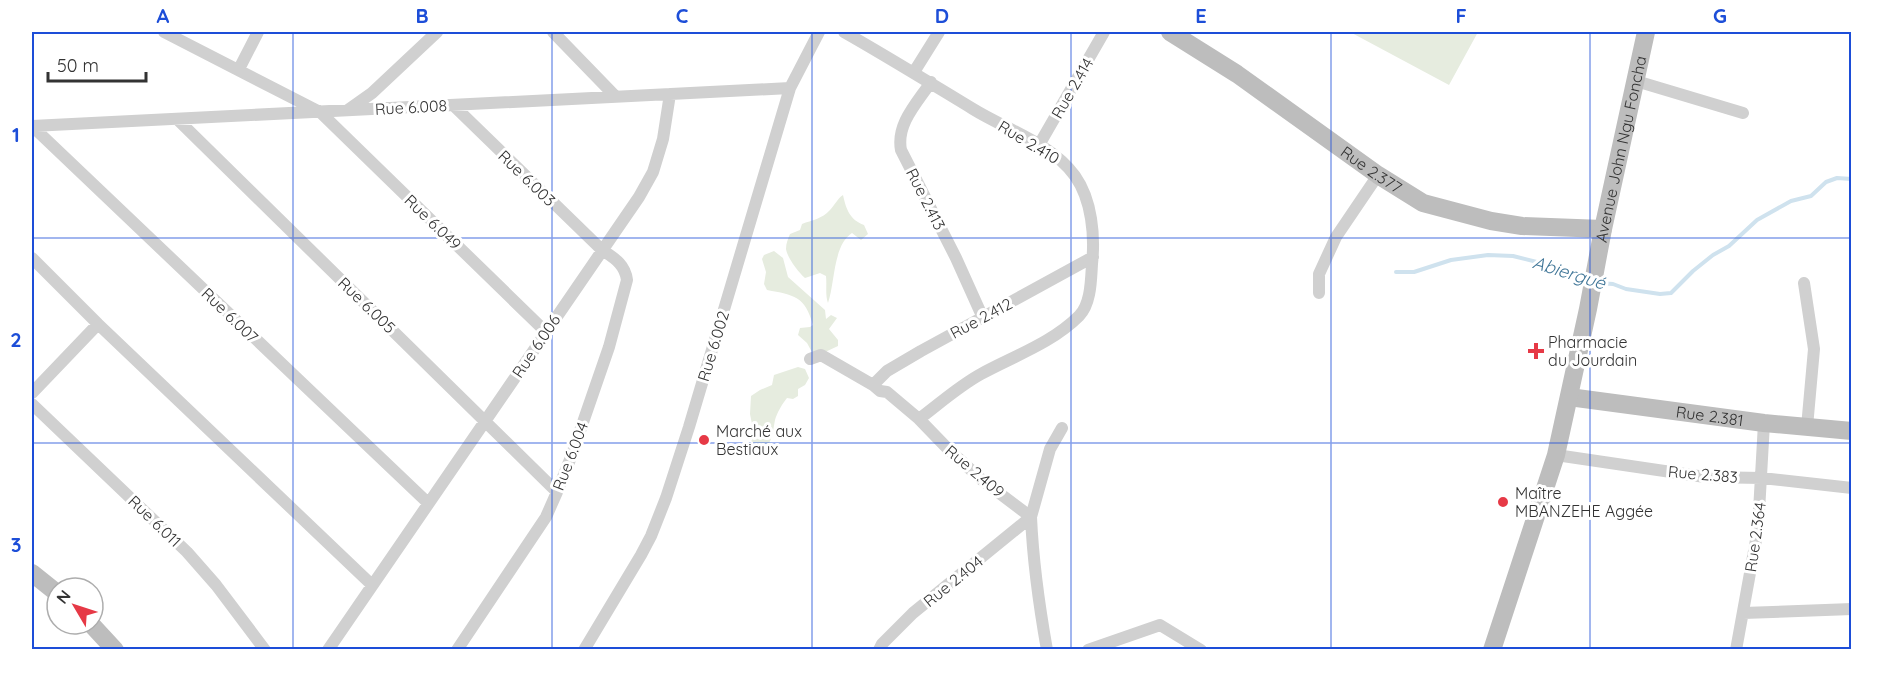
<svg xmlns="http://www.w3.org/2000/svg" width="1883" height="681" font-family="Quicksand,sans-serif">
<style>
.green{fill:#e6ecdf}
.lines{fill:none;stroke-linecap:round;stroke-linejoin:round}
.stream{stroke:#cfe2ee;stroke-width:4}
.street{stroke:#d0d0d0;stroke-width:12}
.secondary{stroke:#bdbdbd;stroke-width:18}
.grid{fill:none;stroke:#1d4ed8;stroke-width:1.5;stroke-opacity:0.55}
.poi-dot{fill:#e63946;stroke:#fff;stroke-width:2}
.labels{text-anchor:middle;stroke-width:6;stroke-linejoin:round;paint-order:stroke}
.street-label{font-size:16px;fill:#333;stroke:#fff}
.poi-label{font-size:16px;fill:#333;stroke:#fff;text-anchor:start}
.water-label{font-size:18px;font-style:italic;fill:#3f7597;stroke:#fff}
.neatline{fill:none;stroke:#1d4ed8;stroke-width:2}
.grid-label{font-size:20px;text-anchor:middle;font-weight:bold;fill:#1d4ed8}
</style>
<rect width="100%" height="100%" fill="#fff"/>
<path class="green" d="M1350,32H1478L1449,85Z
M843,195C846,209 850,220 864,225L868,234L861,240L852,233C833,245 835,283 828,303C825,295 827,286 826,276L820,273L805,278C798,272 787,257 786,249C786,243 788,239 790,234L800,230L802,224C812,220 822,219 830,210C835,205 837,199 843,195Z
M774,251L783,258L788,277L825,310L826,319L831,315L837,318L829,329L838,340V346L823,353L813,354L807,343L798,335L800,328L810,327L813,325C805,296 794,295 767,290L764,284L766,272L762,259L764,255Z
M798,367L805,369L809,378L805,385L798,389V396L793,399L787,398C782,404 777,413 775,420C773,430 773,439 766,448L755,447L751,442L754,434L750,414L751,396L760,390L772,385L774,375Z"/>
<g class="lines">
<path class="stream" d="M1396,272H1414L1451,260L1488,255L1513,256L1565,269L1589,277
M1599,283L1613,284L1626,289L1660,294L1671,293L1693,271L1713,255L1729,246L1757,220L1791,201L1811,196L1826,182L1837,178L1852,179"/>
<path class="street" d="M164,32L320,112L546,332
M553,32L616,97
M844,32C888,57 930,83 973,109C1007,130 1051,143 1075,176C1092,200 1095,236 1092,264C1091,280 1091,304 1079,316C1052,343 1014,356 981,374C959,386 939,404 919,419
M239,69L258,32
M914,72L939,32
M1636,81L1743,113
M931,82C917,103 896,124 901,150L956,258L983,318
M453,105L602,250C614,258 625,264 627,280L609,347L571,457L557,492L546,517L457,650
M348,110L372,93L437,32
M177,119L557,492
M32,126L790,88
M32,126L428,503
M1039,145L1104,32
M32,258L98,324L372,585
M1804,283L1814,349L1807,427
M1319,293V274L1336,237L1378,175
M810,359L821,355L873,385L880,391L887,392L919,419L948,449L982,480L1031,517C1033,562 1039,605 1047,650
M873,385L887,371L921,351L1093,257
M32,393L98,324
M32,404L187,552L216,585L265,650
M1556,455L1705,477L1762,478L1852,488
M1743,613L1852,609
M328,650L639,197L653,172L663,139L670,94
M584,650L641,555L651,536L666,498L689,427L790,88L819,32
M879,650L882,644L913,613L1031,517L1050,449L1062,428
M1088,650L1160,625L1201,650
M1736,650L1758,529L1764,423"/>
<g class="secondary">
<path id="s1" d="M1170,32L1237,74L1378,175L1423,203L1491,221L1522,226L1603,229"/>
<path id="s2" d="M1569,397L1764,423L1852,431"/>
<path d="M32,573L57,593"/>
<path d="M91,624L115,650"/>
<path id="s3" d="M1492,650L1556,455L1588,309L1603,229L1646,32"/>
</g>
</g>
<path class="grid" d="M293,32V650M552,32V650M812,32V650M1071,32V650M1331,32V650M1590,32V650M32,238H1852M32,443H1852"/>
<g class="poi-dot">
<path d="M1533 342h6v6h6v6h-6v6h-6v-6h-6v-6h6z"/>
<circle cx="704" cy="440" r="6"/>
<circle cx="1503" cy="502" r="6"/>
</g>
<g class="labels">
<g class="street-label">
<text transform="translate(1072 88) rotate(-60)" y="6">Rue 2.414</text>
<text transform="translate(411 107) rotate(-3)" y="6">Rue 6.008</text>
<text transform="translate(1029 142) rotate(31)" y="6">Rue 2.410</text>
<text dy="6" stroke="none"><textPath href="#s3" startOffset="518">Avenue John Ngu Foncha</textPath></text>
<text dy="6" stroke="none"><textPath href="#s1" startOffset="244">Rue 2.377</textPath></text>
<text transform="translate(527 178) rotate(44)" y="6">Rue 6.003</text>
<text transform="translate(926 199) rotate(63)" y="6">Rue 2.413</text>
<text transform="translate(433 222) rotate(44)" y="6">Rue 6.049</text>
<text transform="translate(367 305) rotate(44)" y="6">Rue 6.005</text>
<text transform="translate(230 315) rotate(44)" y="6">Rue 6.007</text>
<text transform="translate(981 318) rotate(-28)" y="6">Rue 2.412</text>
<text transform="translate(536 346) rotate(-56)" y="6">Rue 6.006</text>
<text transform="translate(713 346) rotate(-73)" y="6">Rue 6.002</text>
<text dy="6" stroke="none"><textPath href="#s2" startOffset="142">Rue 2.381</textPath></text>
<text transform="translate(570 456) rotate(-69)" y="6">Rue 6.004</text>
<text transform="translate(975 471) rotate(40)" y="6">Rue 2.409</text>
<text transform="translate(1703 474) rotate(5)" y="6">Rue 2.383</text>
<text transform="translate(155 521) rotate(44)" y="6">Rue 6.011</text>
<text transform="translate(1755 537) rotate(-82)" y="6">Rue 2.364</text>
<text transform="translate(953 581) rotate(-39)" y="6">Rue 2.404</text>
</g>
<g class="poi-label">
<text x="1548" y="348">Pharmacie<tspan x="1548" dy="18">du Jourdain</tspan></text>
<text x="716" y="437">Marché aux<tspan x="716" dy="18">Bestiaux</tspan></text>
<text x="1515" y="499">Maître<tspan x="1515" dy="18">MBANZEHE Aggée</tspan></text>
</g>
<g class="water-label">
<text transform="translate(1569 273) rotate(17)" y="6">Abiergué</text>
</g>
</g>
<rect width="1883" height="681" fill="none" stroke="#ffffff" stroke-width="66"/>
<g transform="translate(75 606) rotate(309)"><circle r="28" fill="#ffffff" stroke="#adadad" stroke-width="1.5"/>
<path d="M0-4.5L10 22L0 15L-10 22Z" fill="#e63946"/>
<text y="-9" font-size="16" font-weight="bold" text-anchor="middle" fill="#333333">N</text>
</g>
<path d="M48 72v9h98v-9" fill="none" stroke="#333333" stroke-width="3"/>
<text x="57" y="72" font-size="18" fill="#333333" stroke="#ffffff" stroke-width="4.5" paint-order="stroke">50 m</text>
<rect x="33" y="33" width="1817" height="615" class="neatline"/>
<g class="grid-label">
<text x="163" y="23">A</text>
<text x="422" y="23">B</text>
<text x="682" y="23">C</text>
<text x="942" y="23">D</text>
<text x="1201" y="23">E</text>
<text x="1461" y="23">F</text>
<text x="1720" y="23">G</text>
<text x="16" y="142">1</text>
<text x="16" y="347">2</text>
<text x="16" y="552">3</text>
</g>
</svg>
